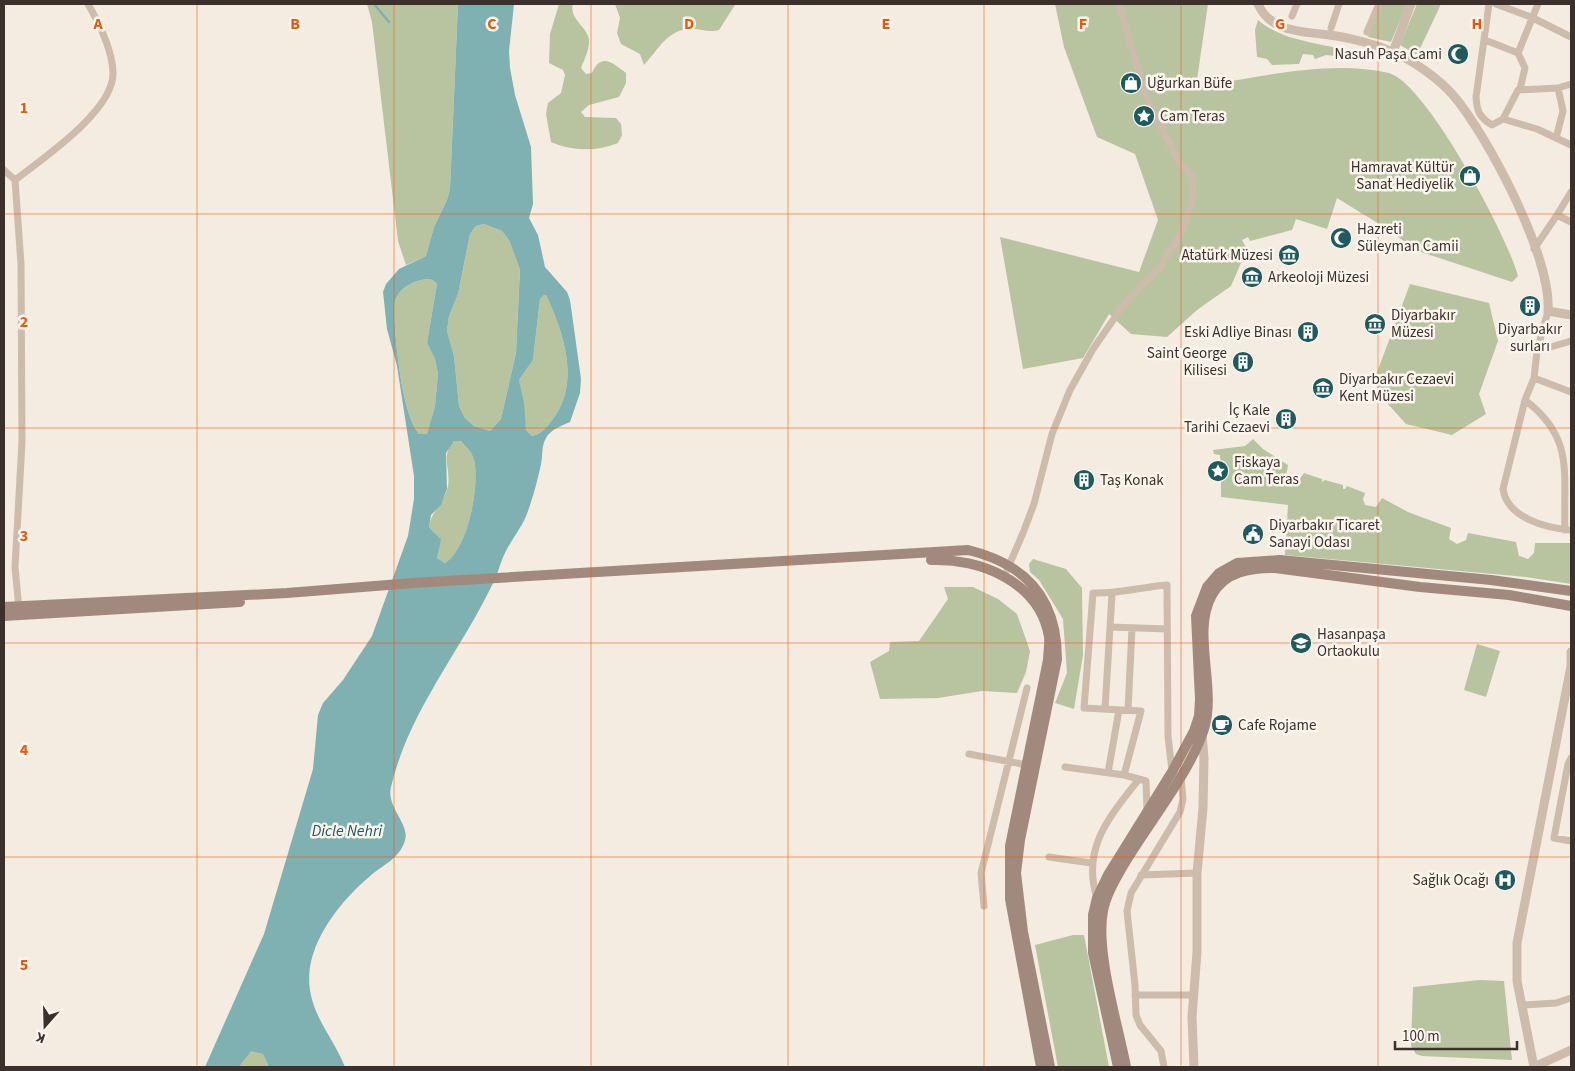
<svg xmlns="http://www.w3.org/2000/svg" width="1575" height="1071" font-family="'Source Sans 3',sans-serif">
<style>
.green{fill:#b8c4a0}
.water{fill:#7fb0b2;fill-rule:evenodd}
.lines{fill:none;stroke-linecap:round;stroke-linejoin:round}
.stream{stroke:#7fb0b2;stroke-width:2.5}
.minor{stroke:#cdbbac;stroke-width:7}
.tertiary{stroke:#cdbbac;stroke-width:9}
.secondary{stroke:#a18a7d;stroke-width:10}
.grid{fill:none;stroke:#e8590c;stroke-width:1;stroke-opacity:0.55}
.labels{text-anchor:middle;stroke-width:5;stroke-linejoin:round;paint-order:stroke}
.poi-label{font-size:15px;fill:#3b302b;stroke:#fbf5ee;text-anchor:start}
.water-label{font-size:16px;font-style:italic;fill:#1f5a5e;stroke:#fbf5ee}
.grid-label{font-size:16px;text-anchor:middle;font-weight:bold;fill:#e8590c;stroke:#fbf5ee;stroke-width:5;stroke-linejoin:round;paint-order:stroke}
</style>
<rect width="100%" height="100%" fill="#f4ebe1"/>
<path class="green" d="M367,4H458L450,189L447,200L434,227L426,256L406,265L398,241L372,22Z
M559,4H573C569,18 584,25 588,36C592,45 584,60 581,68L586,74L592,73C601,52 613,63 626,73V83L619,97L589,105L581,112L585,117L616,118L621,124L622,135L618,143C596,152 572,151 551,142L546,114L548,103L561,93L565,75L563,70L549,63L550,34Z
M615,4H741L735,5L719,30C709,33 702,29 692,29C667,29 660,48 644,65L640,54L621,44L617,33L620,18Z
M1055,4H1208L1196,87C1256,78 1329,59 1389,73C1426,83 1508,237 1518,276L1512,282L1418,251L1384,227L1337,198L1327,229L1296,219L1292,230L1250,241L1248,237L1242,240L1247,249L1231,286L1197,310L1167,337L1131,334L1109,314L1083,358L1023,369L1000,237L1139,272L1158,220L1135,154L1097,137L1064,47Z
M1381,4H1407L1391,42L1368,37Z
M1417,4H1441L1417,55L1400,45Z
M1258,20C1281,40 1317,43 1347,50L1344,57L1326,55L1315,59L1313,55L1303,54L1299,64L1272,65L1267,59L1257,57L1255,30Z
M484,224L502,231L509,240L520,268L516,353L501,419L490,431L474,426L465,418L459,406L454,356L447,331L449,316L458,294L470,234L476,226Z
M427,279L433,280L437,284L427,343L435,359L438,374L435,406L427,435L419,434C401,411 395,338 394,309C394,291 410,281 427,279Z
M1410,284L1489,303L1498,341L1479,394L1486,414L1452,435L1406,424L1378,393L1376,375Z
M544,295H546C563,331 580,380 555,416C549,424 543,434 532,436L526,430L519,380L533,360L540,299Z
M1253,439L1263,449L1288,465L1286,476L1293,482L1298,481L1304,473L1322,479V482L1325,480L1343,485V489H1345L1347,486L1365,493L1363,499L1365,505L1376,507L1382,498L1408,512L1451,528L1449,539L1457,544L1466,540L1468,533L1516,542L1519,556L1528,559L1534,553L1535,543H1571V584L1526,577L1285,555L1288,505L1221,497V476L1213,475V467L1221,468L1220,455L1214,454L1213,450L1245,446Z
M454,441H461C466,447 472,452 474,460C480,485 468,549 445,563L437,558L440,538L429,527C431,511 444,505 448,486C451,469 440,456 454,441Z
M1033,559L1066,569L1082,588L1083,655L1074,709L1055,703L1067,673L1063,619L1039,580L1030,572L1029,564Z
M944,587H973L998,599L1017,614L1030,651L1026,672L1017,693L982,691L938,698L880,699L870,662L889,651L890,642L919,641L948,599Z
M1477,644L1500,651L1486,697L1464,690Z
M1073,935H1084L1109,1067H1058L1035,945Z
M1480,980L1504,981L1512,1060L1422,1056L1416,1054L1411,1046L1413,987Z
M251,1050L263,1054L269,1067H239Z"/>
<path class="water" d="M458,4H514L509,51L510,68L515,95L531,147L533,204L529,218L538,235L545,267L567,292L570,300L581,379L580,393L570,422C561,426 550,430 546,438C541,447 543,455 541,464C538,479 533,497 528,511C523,526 513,537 506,551C501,560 499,570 495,579C462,650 409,710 391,787C386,807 410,824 405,840C400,859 382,865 369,877C343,899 316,932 310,967C304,1009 331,1032 345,1067H269L263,1054L251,1051L239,1067H205L264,934L313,769L318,715L323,703L343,680L372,636L408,536L414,499V476L397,366L387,329L383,292L386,284L399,269L426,256L434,227L447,200L450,189ZM484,224L502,231L509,240L520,269L516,353L501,419L490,431L474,426L465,418L459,406L454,356L447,331L449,316L458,294L470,234L476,226ZM427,279L433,280L437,284L427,343L435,359L438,374L435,406L427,434H419C401,412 395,338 394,309C394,291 410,281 427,279ZM544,295H546C563,331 580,380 555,416C549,424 543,434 532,436L526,430L524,403L519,380L533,360L540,299ZM454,441H461C466,447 472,452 474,460C480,485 468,549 445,563L437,558L441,539L429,527L431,515L441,505L447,489L446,453Z"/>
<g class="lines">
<path class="stream" d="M374,4L389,22"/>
<path class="minor" d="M1489,4L1476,97C1477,111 1479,117 1492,125L1503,119L1537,129L1571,145
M1496,4L1531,17L1571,37
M1292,16L1297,4
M1331,28L1339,4
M1367,32L1379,4
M1485,40L1518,53L1538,4
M1518,53L1525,68L1520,89
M1503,119L1518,90L1558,88L1571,84
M1556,138L1563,111L1558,88
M4,170L15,180L21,264L22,442L15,567L19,609
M15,180C42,159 115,110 113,72C112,50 99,23 88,4
M1557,215L1571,192
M1534,249L1557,215L1571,222
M1548,311L1537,351L1534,378L1525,400L1503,489C1507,518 1546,528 1571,530
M1537,351L1571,341
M1534,378L1571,392
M1525,400C1575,438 1563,473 1565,530
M1007,570L1023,533L1034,504L1052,434L1070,390L1093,349L1125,303L1160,267L1180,235L1193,199L1192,176L1178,161L1146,97L1119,4
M1110,627L1167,629
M1105,709L1112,594
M1128,710L1132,628
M969,754L1027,765
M1571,758L1568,764L1554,838L1571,841
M1065,767L1124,775L1146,781L1147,812
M1108,773L1119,710
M1124,775L1141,711L1084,708L1093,593C1118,594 1142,587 1167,585L1168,736L1172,771
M1049,857L1091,863
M1141,875L1197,873
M1097,898C1081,848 1110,816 1139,779
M984,906L981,873L1027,688
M1135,995H1193
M1522,1005L1556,1003L1571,998
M1164,1067L1161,1051L1140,1025L1136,1015L1135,985L1127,911L1131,893L1180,812L1183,799L1181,777"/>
<path class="tertiary" d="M1258,4C1271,33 1302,31 1329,35C1347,37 1379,45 1395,53C1415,62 1439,79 1453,95C1488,136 1552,258 1548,311L1571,315
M1393,52L1411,4
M1571,668V652
M1194,1067L1192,1017L1197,952V873L1203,808L1204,758L1202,735
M1534,1067L1517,981V943L1571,666
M1534,1067L1571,1050"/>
<path class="secondary" d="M931,560C980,558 1040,582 1049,637C1050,644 1048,653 1048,660L1010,846V899L1041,1067
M4,607L287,593L413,583L968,550C1026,564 1057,598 1057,659L1020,840L1016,873L1023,932L1050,1067
M4,616L240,602
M1118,1067L1093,953V915L1097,898L1108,875L1172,772L1194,731L1199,716L1200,699L1196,616L1207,587L1219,573L1237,563L1280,560L1491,580L1571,591
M1126,1067C1118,1025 1095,951 1103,911C1106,895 1115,880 1123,866C1147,825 1190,773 1204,729C1217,688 1191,632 1212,595C1225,571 1251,568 1275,568L1420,587L1509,595L1571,606"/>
</g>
<path class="grid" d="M197,4V1067M394,4V1067M591,4V1067M788,4V1067M984,4V1067M1181,4V1067M1378,4V1067M4,214H1571M4,428H1571M4,643H1571M4,857H1571"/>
<defs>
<g id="mosque-disc" transform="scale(1.125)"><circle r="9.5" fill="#1f5a5e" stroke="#fbf5ee"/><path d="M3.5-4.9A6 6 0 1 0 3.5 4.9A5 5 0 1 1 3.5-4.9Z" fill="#fff"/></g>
<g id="shop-disc" transform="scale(1.125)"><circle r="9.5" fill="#1f5a5e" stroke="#fbf5ee"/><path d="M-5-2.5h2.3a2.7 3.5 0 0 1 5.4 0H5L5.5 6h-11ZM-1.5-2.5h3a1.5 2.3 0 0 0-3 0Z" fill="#fff"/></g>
<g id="sight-disc" transform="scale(1.125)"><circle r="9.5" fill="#1f5a5e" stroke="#fbf5ee"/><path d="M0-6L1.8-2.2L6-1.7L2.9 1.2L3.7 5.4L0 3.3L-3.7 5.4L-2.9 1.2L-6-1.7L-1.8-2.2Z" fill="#fff"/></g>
<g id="museum-disc" transform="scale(1.125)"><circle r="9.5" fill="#1f5a5e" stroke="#fbf5ee"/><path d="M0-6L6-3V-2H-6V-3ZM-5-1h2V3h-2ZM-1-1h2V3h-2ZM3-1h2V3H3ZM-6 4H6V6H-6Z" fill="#fff"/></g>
<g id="building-disc" transform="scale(1.125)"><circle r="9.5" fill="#1f5a5e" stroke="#fbf5ee"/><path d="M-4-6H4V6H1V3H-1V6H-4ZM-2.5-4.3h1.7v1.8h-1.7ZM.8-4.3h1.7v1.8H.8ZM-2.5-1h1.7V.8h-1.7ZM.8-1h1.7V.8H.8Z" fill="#fff"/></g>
<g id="civic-disc" transform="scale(1.125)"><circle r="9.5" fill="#1f5a5e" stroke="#fbf5ee"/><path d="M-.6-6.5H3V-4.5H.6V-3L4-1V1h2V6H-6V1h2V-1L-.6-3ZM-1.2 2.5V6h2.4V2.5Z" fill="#fff"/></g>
<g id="school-disc" transform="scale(1.125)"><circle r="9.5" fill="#1f5a5e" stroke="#fbf5ee"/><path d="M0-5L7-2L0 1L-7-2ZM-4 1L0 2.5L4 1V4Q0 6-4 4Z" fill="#fff"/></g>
<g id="cafe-disc" transform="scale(1.125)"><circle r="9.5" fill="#1f5a5e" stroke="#fbf5ee"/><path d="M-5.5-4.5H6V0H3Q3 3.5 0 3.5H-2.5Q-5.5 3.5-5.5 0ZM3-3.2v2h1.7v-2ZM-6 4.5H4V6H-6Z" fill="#fff"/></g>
<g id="hospital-disc" transform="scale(1.125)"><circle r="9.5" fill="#1f5a5e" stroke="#fbf5ee"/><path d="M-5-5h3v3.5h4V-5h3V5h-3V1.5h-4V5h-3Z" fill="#fff"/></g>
</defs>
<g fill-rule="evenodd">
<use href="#mosque-disc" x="1458" y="54"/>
<use href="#shop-disc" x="1131" y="83"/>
<use href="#sight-disc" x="1144" y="116"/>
<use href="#shop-disc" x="1470" y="176"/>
<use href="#mosque-disc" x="1341" y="238"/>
<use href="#museum-disc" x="1289" y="255"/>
<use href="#museum-disc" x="1252" y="277"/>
<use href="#building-disc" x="1530" y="306"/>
<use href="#museum-disc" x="1375" y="324"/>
<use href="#building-disc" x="1308" y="332"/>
<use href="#building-disc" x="1243" y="362"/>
<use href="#museum-disc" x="1323" y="388"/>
<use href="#building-disc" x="1286" y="419"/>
<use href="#sight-disc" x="1218" y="471"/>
<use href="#building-disc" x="1084" y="480"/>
<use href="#civic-disc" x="1253" y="534"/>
<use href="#school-disc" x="1301" y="643"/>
<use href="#cafe-disc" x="1222" y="725"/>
<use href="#hospital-disc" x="1505" y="880"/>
</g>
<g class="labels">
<g class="poi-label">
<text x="1442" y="59" text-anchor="end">Nasuh Paşa Cami</text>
<text x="1147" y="88">Uğurkan Büfe</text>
<text x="1160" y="121">Cam Teras</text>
<text x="1454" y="172" text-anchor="end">Hamravat Kültür<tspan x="1454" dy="17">Sanat Hediyelik</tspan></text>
<text x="1357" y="234">Hazreti<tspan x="1357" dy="17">Süleyman Camii</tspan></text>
<text x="1273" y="260" text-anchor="end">Atatürk Müzesi</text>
<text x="1268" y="282">Arkeoloji Müzesi</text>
<text x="1391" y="320">Diyarbakır<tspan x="1391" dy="17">Müzesi</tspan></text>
<text x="1530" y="334" text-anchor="middle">Diyarbakır<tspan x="1530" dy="17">surları</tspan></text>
<text x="1292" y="337" text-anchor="end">Eski Adliye Binası</text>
<text x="1227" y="358" text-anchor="end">Saint George<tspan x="1227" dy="17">Kilisesi</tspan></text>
<text x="1339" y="384">Diyarbakır Cezaevi<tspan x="1339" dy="17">Kent Müzesi</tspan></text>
<text x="1270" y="415" text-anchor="end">İç Kale<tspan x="1270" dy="17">Tarihi Cezaevi</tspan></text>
<text x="1234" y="467">Fiskaya<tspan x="1234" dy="17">Cam Teras</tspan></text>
<text x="1100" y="485">Taş Konak</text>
<text x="1269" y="530">Diyarbakır Ticaret<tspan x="1269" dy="17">Sanayi Odası</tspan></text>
<text x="1317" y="639">Hasanpaşa<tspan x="1317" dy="17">Ortaokulu</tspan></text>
<text x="1238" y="730">Cafe Rojame</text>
<text x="1489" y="885" text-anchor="end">Sağlık Ocağı</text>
</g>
<g class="water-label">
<text x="347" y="836">Dicle Nehri</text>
</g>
</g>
<g class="grid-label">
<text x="98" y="29">A</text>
<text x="295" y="29">B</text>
<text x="492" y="29">C</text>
<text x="689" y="29">D</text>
<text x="886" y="29">E</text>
<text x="1083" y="29">F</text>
<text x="1280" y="29">G</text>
<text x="1477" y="29">H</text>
<text x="24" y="113">1</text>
<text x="24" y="327">2</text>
<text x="24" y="541">3</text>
<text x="24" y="755">4</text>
<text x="24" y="970">5</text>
</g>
<rect width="1575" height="1071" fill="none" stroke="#3b302b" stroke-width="10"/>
<g transform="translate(45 1026) rotate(200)" stroke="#fbf5ee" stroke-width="4" paint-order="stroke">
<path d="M0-4L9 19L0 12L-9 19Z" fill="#3b302b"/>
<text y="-8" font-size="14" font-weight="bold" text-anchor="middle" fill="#3b302b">K</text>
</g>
<path d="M1395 1041v8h122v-8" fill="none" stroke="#3b302b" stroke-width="2.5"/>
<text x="1402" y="1041" font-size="15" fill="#3b302b" stroke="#fbf5ee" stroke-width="4" paint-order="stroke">100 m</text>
</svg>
